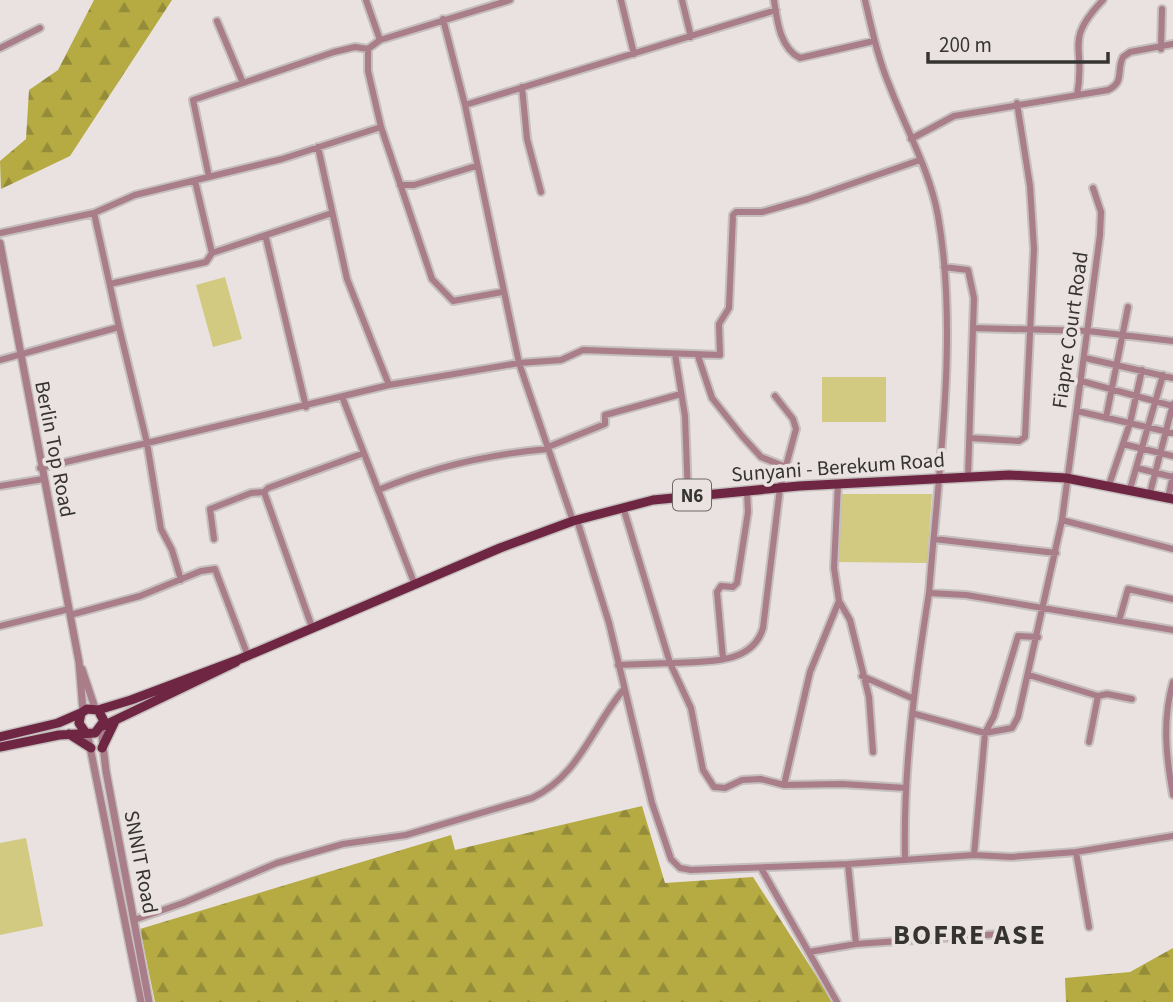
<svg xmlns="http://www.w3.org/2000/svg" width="1173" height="1002" font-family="'Source Sans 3',sans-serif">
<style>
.green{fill:#d1ca80}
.forest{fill:url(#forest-firs)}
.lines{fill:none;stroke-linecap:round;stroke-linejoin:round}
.minor-casing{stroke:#c5bfbe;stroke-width:10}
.tertiary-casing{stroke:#c5bfbe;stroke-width:10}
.primary-casing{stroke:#c5bfbe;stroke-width:12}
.minor{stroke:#a97d8a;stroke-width:6}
.tertiary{stroke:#a97d8a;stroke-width:7}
.primary{stroke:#6f2642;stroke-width:9}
.labels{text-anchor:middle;stroke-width:7;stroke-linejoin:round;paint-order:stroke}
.shield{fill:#e9e2e1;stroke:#6c6867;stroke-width:2}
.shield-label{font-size:19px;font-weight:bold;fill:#363433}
.street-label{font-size:21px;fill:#363433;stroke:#e9e2e1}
.district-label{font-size:28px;font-weight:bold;letter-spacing:2px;fill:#363433;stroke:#e9e2e1}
</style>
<defs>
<pattern id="forest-firs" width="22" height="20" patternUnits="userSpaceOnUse" patternTransform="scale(1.75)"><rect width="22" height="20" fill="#b5ab42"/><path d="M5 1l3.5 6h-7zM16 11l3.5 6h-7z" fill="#948c38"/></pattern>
</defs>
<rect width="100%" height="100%" fill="#e9e2e1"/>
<path class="green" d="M225,277L242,339L213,347L196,285Z
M822,377H886V422H822Z
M841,494H932L927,563L837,562Z
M26,838L43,926L0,935V843Z"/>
<path class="forest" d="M94,0H172L70,156L1,189L0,161L26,139L29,90L58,70Z
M642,806L665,883L753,877L833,1002H155L140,929L451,835L455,850Z
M1173,948V1002H1066L1065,978L1130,972Z"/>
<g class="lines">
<g class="minor-casing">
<path id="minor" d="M366,0L380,40
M621,0L634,54
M682,0L691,37
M774,0C777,21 780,48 800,58L874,41
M865,0C872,30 878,59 890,87C906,129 930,171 938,216C959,334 938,474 929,593L966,595L1173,630
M443,19L465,105L519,363L561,360L583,350L720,355L719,324L729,308L733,215L736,212H762L808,199L920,160
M217,21L243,83
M0,48L40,28
M1161,49L1162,9
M522,87L527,139L541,192
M1077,95C1087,46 1062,43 1103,0
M465,105L776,10
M381,127L432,279L453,301L502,292
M911,139L954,116L1108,90C1125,82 1116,71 1123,57L1130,52L1173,44
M318,147L347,279L389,385
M209,177L193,100L334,52L355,47L368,49
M195,181L212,253
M400,185H414L476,166
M0,233L94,213
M266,238L306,407
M944,267L968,270L974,298L968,476
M110,284L206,262L212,253L332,213
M119,327L94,213L135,195L282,159L381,127L368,71V49L380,40L510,0
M973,328L1088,331L1173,341
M675,354L685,416L688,496
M698,356L712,398L742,436L761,457L786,467
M1085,358L1173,378
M0,360L119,327L147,443L40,468
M1081,381L1173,406
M343,399L415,585
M1077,411L1173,433
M1106,418L1128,307
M970,438L1019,441L1025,437L1034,249L1030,186L1017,103
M1123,444L1173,456
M548,447L605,424V415L681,394
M1137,468L1173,477
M838,484L834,568L839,601L850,620L869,697L873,752
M1109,485L1130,423L1142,370
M0,486L43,479
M1130,489L1163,375
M378,490C433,467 489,454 548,449
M1150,493L1173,404
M1168,498L1173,476
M623,507L670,663C703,661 752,666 763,628L780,488L796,429L793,419L775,396
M577,520L609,623L652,803L671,859L680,868L691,870L848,864L856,944L1000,934
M1062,520L1173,549
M214,539L210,509L251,493L264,492
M934,539L1056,553
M181,580L172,550L161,529L147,443L389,385L519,363L573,521
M70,615L140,596L201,571L215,569L248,656
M1119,621L1128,589L1173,599
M0,626L69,609
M312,627L264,492L268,488L364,453
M1038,637L1018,636L994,716L985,733L974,855L1011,857L1076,852L1089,927
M723,659L717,592L721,586L733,587L737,583L748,512L747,492
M618,665L670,663L691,708L703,770L714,787L725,788L742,780L761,779L784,785L842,784L906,788
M1029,675L1098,696L1089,742
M862,676L914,699
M1173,682C1162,721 1166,756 1173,795
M1098,696L1107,694L1132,699
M915,714L985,733L1012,728L1018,717L1062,520L1100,235L1101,212L1093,188
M784,785L810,672L839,601
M1076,852L1173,836
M905,858C903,769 915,681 929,593
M848,864L974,855
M761,868L837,1002
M134,920L183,903L277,863L343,844L406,835L532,798C579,776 592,727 624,689
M809,952L856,944"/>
</g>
<g class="tertiary-casing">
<path id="tertiary" d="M0,243L79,662L83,711
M82,669L95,708
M101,728L106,771L149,1002
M87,732L141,1002"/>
</g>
<g class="primary-casing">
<path id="primary" d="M98,710L131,700L240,659L500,548L573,521L653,500L799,486L1009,475L1066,478L1173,499
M103,726L236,662
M69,734L91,748
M0,737L58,723L81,713
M0,747L59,735L95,733L104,721L98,710L87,709L81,713L79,723L85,732
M102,748L115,721"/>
</g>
<use href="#minor" class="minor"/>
<use href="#tertiary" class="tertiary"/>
<use href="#primary" class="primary"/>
</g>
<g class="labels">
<rect class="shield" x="673" y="479.5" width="38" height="31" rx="5"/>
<g class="shield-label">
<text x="692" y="502">N6</text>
</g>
<g class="street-label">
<text transform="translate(1070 330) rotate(-82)" y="7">Fiapre Court Road</text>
<text transform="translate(55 449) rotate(79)" y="7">Berlin Top Road</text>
<text transform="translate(838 467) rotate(-4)" y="7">Sunyani - Berekum Road</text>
<text transform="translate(141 862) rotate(79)" y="7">SNNIT Road</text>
</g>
<g class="district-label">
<text x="970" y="944">BOFRE ASE</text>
</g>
</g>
<path d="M928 52v10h180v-10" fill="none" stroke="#363433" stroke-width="3.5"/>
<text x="939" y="52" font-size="21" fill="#363433" stroke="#e9e2e1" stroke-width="5" paint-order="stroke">200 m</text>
</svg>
